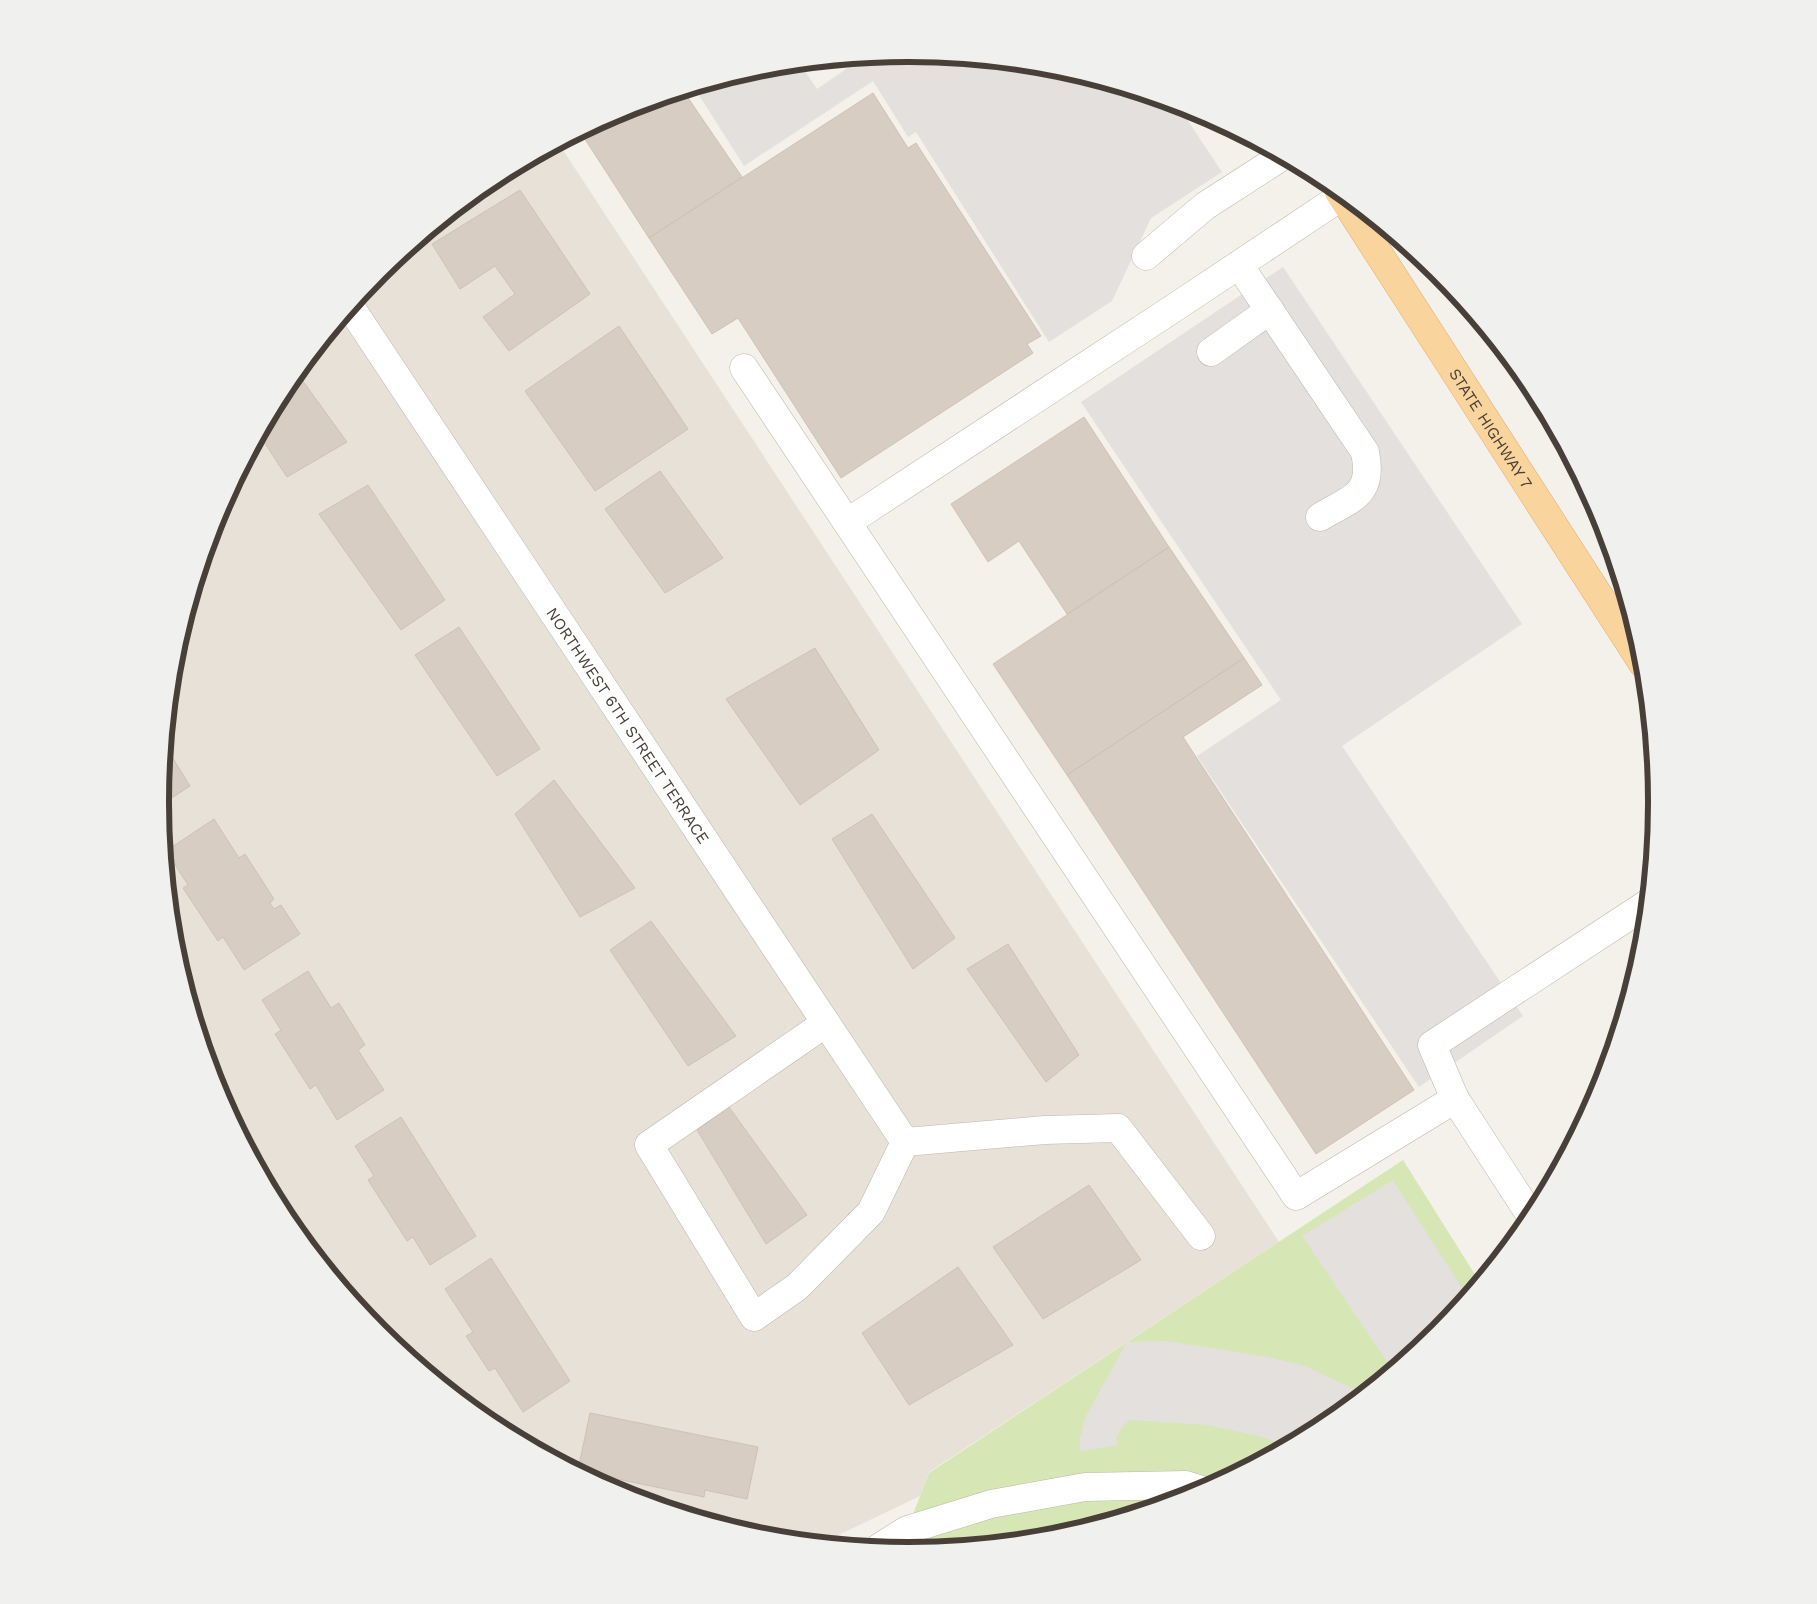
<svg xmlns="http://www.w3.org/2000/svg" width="1817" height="1604" font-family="'Work Sans',sans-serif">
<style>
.residential{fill:#e8e1d8}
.green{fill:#d6e6b5}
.parking{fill:#e3e0de}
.building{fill:#d8cdc3;stroke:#d0c1b3}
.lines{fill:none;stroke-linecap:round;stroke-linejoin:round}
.minor-casing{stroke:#bfb6ad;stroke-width:29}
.major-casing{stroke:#dfaf6d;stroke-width:29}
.minor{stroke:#fff;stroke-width:28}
.major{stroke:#fad49d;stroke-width:28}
.labels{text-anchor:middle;stroke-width:4;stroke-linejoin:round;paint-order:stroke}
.street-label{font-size:16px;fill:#484038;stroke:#fff}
.rim{fill:none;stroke:#484038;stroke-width:6}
</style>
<rect width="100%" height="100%" fill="#f4f0ea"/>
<path class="residential" d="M561,147L1279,1242L929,1472L920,1496L824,1542L762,1536L622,1493L493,1424L379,1331L286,1217L217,1088L175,948L160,802L175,656L217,515L287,386L380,273L493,180L541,154L545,160Z"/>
<path class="green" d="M1403,1160L1479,1281L1437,1331L1324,1424L1195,1493L1054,1536L908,1550L880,1547L907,1530L929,1473Z"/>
<path class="parking" d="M908,54L1055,68L1178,106L1222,172L1151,218L1112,301L1049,342L916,132L908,137L873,81L744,166L695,89L763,68L800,64L817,89L862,58Z
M1283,267L1522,624L1342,746L1523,1016L1419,1087L1197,756L1281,700L1081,402Z
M1393,1180L1467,1296L1437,1331L1392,1369L1302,1236Z
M1166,1341L1268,1357L1305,1366L1362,1393L1324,1424L1286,1445L1255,1435L1207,1425L1130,1420L1121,1428L1116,1439L1118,1445L1080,1452V1438L1086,1416L1127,1342Z"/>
<path class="building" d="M684,92L742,177L649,238L581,133L622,111Z
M873,93L908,148L916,143L1041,336L1027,344L1033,353L841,478L738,318L712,334L649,238Z
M520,190L590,294L509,351L483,317L515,294L495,266L460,289L432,244Z
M619,326L688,429L595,491L525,391Z
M297,373L347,442L287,477L260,436L287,386Z
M1084,417L1169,547L1067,614L1019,541L988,562L951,504Z
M660,471L723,558L665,593L605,509Z
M368,485L445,600L401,630L319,514Z
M1169,547L1244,658L1067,775L993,664Z
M459,627L540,749L497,776L415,655Z
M815,648L879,750L800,805L726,699Z
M1244,658L1262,685L1183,737L1414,1090L1316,1154L1067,775Z
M166,747L190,786L161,805L160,802Z
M554,780L635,888L580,917L515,814Z
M872,814L955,938L913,969L832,839Z
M214,819L239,858L245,854L274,899L270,903L274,909L281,905L300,934L244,970L223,937L218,941L183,888L188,885L166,851Z
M651,921L736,1036L688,1066L610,950Z
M1008,944L1079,1055L1046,1082L967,969Z
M308,971L331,1008L339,1003L365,1045L358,1050L384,1090L337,1120L316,1085L310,1089L275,1034L281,1030L262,1000Z
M729,1107L807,1215L766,1244L697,1130Z
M401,1117L476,1236L430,1265L413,1237L407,1241L368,1180L374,1176L355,1146Z
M1089,1185L1141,1260L1043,1319L993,1247Z
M491,1258L570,1381L523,1412L495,1368L489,1371L466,1336L473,1332L445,1289Z
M958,1267L1013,1345L909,1405L862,1333Z
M590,1413L758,1447L747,1499L705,1490L704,1497L583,1472L578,1470Z"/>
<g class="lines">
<g class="minor-casing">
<g id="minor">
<path d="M1146,256L1205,206L1281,157"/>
<path d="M1239,265L1365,452C1374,495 1352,498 1320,517"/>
<path id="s1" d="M351,308L905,1142"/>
<path d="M1211,352L1270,310"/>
<path d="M744,368L1296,1196L1455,1099"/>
<path d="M848,522L1180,304L1342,196"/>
<path d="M826,1023L649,1145L754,1317L797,1287L871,1212L905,1142"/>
<path d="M905,1142L1045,1130L1118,1128L1201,1236"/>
<path d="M1531,1216L1455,1099L1432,1045L1647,904"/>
<path d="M880,1547L907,1530L991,1504L1085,1487L1186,1485L1202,1490"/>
</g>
</g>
<g class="major-casing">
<g id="major">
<path id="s2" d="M1339,192L1643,664"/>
</g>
</g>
<use href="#minor" class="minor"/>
<use href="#major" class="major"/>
</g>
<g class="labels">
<g class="street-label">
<text dy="6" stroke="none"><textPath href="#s2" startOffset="281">STATE HIGHWAY 7</textPath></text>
<text dy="6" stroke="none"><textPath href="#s1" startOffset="501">NORTHWEST 6TH STREET TERRACE</textPath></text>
</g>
</g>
<path d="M0 0H1817V1604H0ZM908 62H909A739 739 0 0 1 1648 801V803A739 739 0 0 1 909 1542H908A739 739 0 0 1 169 803V801A739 739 0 0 1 908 62Z" fill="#f0f0ef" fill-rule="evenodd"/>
<path class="rim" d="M908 62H909A739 739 0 0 1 1648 801V803A739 739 0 0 1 909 1542H908A739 739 0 0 1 169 803V801A739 739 0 0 1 908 62Z"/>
</svg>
